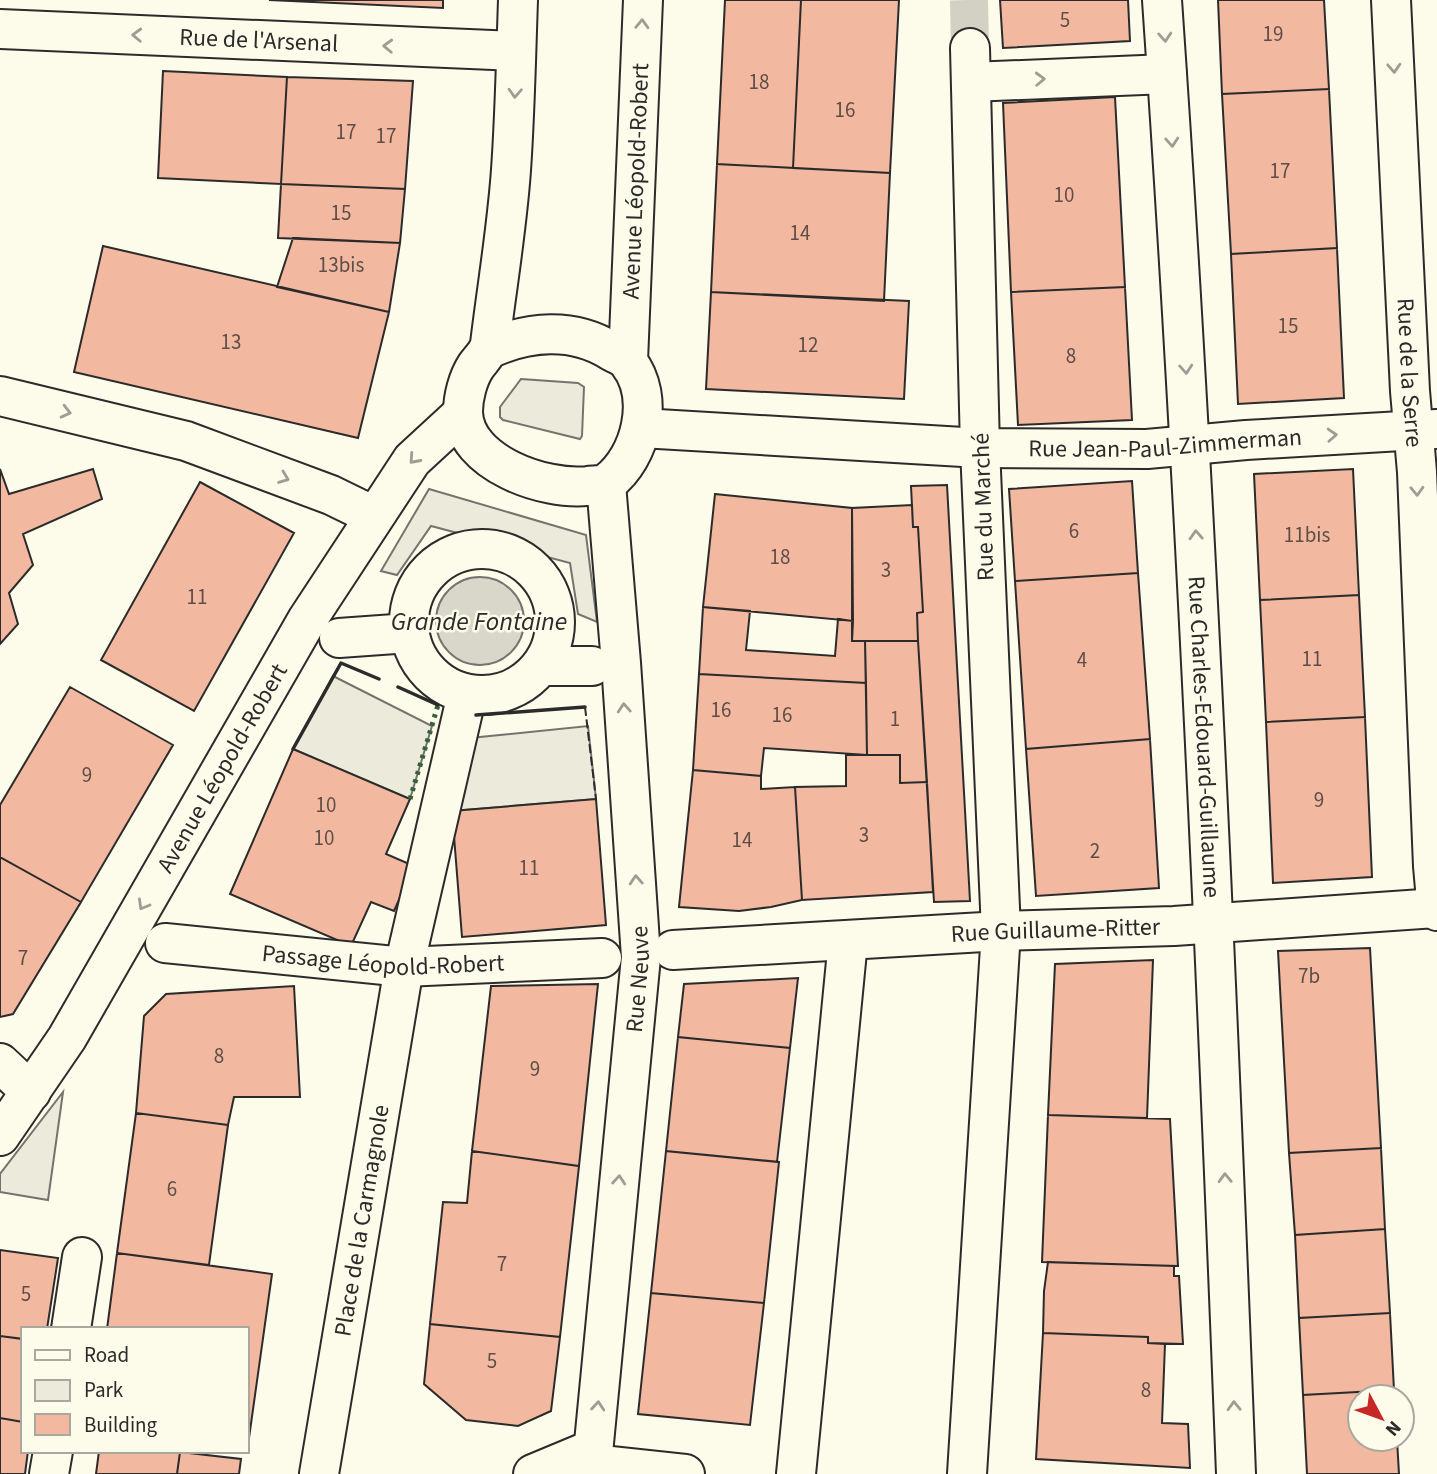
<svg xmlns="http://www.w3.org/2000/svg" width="1437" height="1474" font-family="'Source Sans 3',sans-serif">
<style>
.green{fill:#ecebdb;stroke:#74746e;stroke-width:2}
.water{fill:#d8d7c9;stroke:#74746e;stroke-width:2}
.building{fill:#f2b8a0;stroke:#2b2b2b;stroke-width:2}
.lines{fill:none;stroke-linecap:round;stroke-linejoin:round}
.street-tunnel{stroke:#d3d1c4;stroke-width:38;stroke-dasharray:38 19;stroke-linecap:butt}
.street-casing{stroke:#2b2b2b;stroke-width:42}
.primary-casing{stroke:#2b2b2b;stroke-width:42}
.street{stroke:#fdfbea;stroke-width:38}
.primary{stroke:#fdfbea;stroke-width:38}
.hedge{stroke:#34623c;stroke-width:5;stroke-dasharray:3.5 5;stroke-linecap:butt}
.fence{stroke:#2b2b2b;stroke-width:2;stroke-dasharray:9 3.5;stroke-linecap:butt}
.wall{stroke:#2b2b2b;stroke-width:3.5}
.oneway{stroke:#9e9d94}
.labels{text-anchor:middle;stroke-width:5;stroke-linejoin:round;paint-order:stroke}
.number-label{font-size:21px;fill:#5d4e48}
.street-label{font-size:24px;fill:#2b2b2b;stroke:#fdfbea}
.water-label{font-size:26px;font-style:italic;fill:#2b2b2b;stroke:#fdfbea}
</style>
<rect width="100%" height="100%" fill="#fdfbea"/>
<path class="green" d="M521,379L578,383L584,387L582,436L580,439L503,420L500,417V407Z
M429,489L586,535L597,622L578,614L570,563L431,526L397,575L381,571Z
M333,676L432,726L410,799L293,749Z
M588,726L596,799L452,811L470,738Z
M63,1092L48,1200L0,1192V1174Z"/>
<path class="water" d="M436 621a44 44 0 1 1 88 0a44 44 0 1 1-88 0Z"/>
<path class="building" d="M269,0H443V8Z
M725,0H801L793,168L717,164Z
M801,0H899L890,173L793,168Z
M1000,0H1128L1130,41L1003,48Z
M1218,0H1324L1329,89L1222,94Z
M163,71L287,77L281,184L158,178Z
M287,77L413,81L405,189L281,184Z
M1329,89L1337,248L1231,254L1222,94Z
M1115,97L1125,287L1011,292L1003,103Z
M717,164L890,173L884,301L711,292Z
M281,184L405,189L400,243L278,238Z
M293,238L400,243L389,312L277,287Z
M103,246L389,312L358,438L74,372Z
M1337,248L1344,398L1238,404L1231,254Z
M1125,287L1132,420L1018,425L1011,292Z
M711,292L909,301L904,399L706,389Z
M0,469L9,494L93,469L102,499L23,534L33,565L9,593L18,624L0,644Z
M1353,469L1359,595L1260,600L1254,474Z
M1132,481L1138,573L1015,581L1009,489Z
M200,482L294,533L194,711L101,660Z
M947,485L970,901L934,902L918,641L917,613L923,612L918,527H913L911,486Z
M715,494L852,508L853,621L703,607Z
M912,505L913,527H918L923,612L917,613L918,641H852V508Z
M1138,573L1150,739L1026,749L1015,581Z
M1359,595L1365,717L1266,722L1260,600Z
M703,607L750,611L746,650L835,656L838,619L853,621L852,641H865L866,683L699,674Z
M865,641H918L927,782L900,783V755H867Z
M699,674L866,683L867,755L764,748L761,776L693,770Z
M70,687L173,745L81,902L0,857V805Z
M1365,717L1372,877L1273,883L1266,722Z
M1150,739L1159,888L1036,896L1026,749Z
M293,749L410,799L386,854L414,866L394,911L371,902L351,946L230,894Z
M846,755H900V783L927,782L933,892L802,900L795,787L846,786Z
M693,770L761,776V789L795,787L802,900L771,907L739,911L679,907Z
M596,799L606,925L462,937L452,811Z
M0,857L81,902L13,1014L0,1017Z
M1370,948L1381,1148L1289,1153L1278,951Z
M1153,960L1147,1118L1048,1115L1055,964Z
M798,978L790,1048L678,1037L684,984Z
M598,984L579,1166L472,1151L491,986Z
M294,986L300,1097H234L228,1125L136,1113L144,1016L166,994Z
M678,1037L790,1048L777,1162L666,1151Z
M136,1113L228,1125L209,1265L117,1253Z
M1048,1115L1170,1119L1178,1266L1042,1262Z
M1381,1148L1385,1229L1295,1235L1289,1153Z
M472,1151L579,1166L560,1337L430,1324L443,1202L467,1203Z
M666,1151L779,1162L764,1303L651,1293Z
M1385,1229L1390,1313L1299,1318L1295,1235Z
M0,1250L58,1258L47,1329H23V1339L0,1336Z
M117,1253L272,1274L249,1438L247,1437V1329H107Z
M1048,1262L1174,1266V1276H1179L1183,1344L1148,1343V1337L1043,1333L1044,1291Z
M651,1293L764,1303L750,1425L638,1414Z
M1390,1313L1394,1390L1303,1395L1299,1318Z
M430,1324L560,1337L551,1411L518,1426L466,1420L424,1384Z
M1043,1333L1148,1337V1343L1165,1344L1162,1423L1188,1424L1190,1468L1036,1459Z
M0,1336L23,1339V1422L0,1418Z
M1394,1390L1395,1397H1360V1439H1397L1399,1474H1307L1303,1395Z
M0,1418L23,1422V1451H28L25,1474H0Z
M99,1451L180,1452L177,1474H96Z
M180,1452L241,1459L239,1474H177Z"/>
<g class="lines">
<path class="street-tunnel" d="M969,0L970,48"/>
<g class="street-casing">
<g id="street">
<path id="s1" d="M1162,0C1196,491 1217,982 1236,1474"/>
<path id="s2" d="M1391,0L1410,391L1417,472L1433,866L1437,911"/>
<path id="s3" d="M0,29L516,51"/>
<path d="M971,82L1167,74"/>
<path d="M0,396L186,441L331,495L374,516"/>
<path id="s4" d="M641,428L980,448L1147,449L1246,440L1437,429"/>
<circle cx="482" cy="622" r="73"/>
<path d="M339,638L409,633"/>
<path d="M541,666H592"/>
<path id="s5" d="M165,943L404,967L602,958"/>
<path id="s6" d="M673,950L1001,931L1174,926L1437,908"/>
<path d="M0,1063L31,1092"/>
<path d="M71,1329L82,1257"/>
<path d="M592,1464L685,1474"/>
<path d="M49,1474L53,1451"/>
<path id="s7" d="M319,1474L404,967L467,694"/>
<path d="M533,1474L593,1449"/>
<path d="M796,1474L848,941"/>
<path d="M967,1474L1001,931L980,448L970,48"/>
</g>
</g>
<g class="primary-casing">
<g id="primary">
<path d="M489,349C528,331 573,327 611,351C616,354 625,357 628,362C656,397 641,457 608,482C603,486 594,485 588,486C545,491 464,463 463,412C463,397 468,378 476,366C481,359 488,353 490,344C497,286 507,228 511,170C515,113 516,57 518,0"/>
<path id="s8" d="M628,361L643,0"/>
<path id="s9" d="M0,1136L67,1038L307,620L412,460L463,413"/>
<path id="s10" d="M591,1474L641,957L621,663L606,484"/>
</g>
</g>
<use href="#street" class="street"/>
<use href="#primary" class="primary"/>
<path class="hedge" d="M410,799L438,705"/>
<path class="fence" d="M585,707L596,799"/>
<path class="wall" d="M398,687L438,705
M476,715L585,707
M293,749L341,663L379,679"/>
</g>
<defs><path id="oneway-chevron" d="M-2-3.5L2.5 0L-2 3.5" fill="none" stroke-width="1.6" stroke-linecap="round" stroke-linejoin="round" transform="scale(1.75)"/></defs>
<g class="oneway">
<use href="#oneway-chevron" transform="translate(642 24) rotate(-88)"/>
<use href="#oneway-chevron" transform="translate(137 35) rotate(-178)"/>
<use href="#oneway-chevron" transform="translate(1165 37) rotate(86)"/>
<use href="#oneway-chevron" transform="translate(388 46) rotate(-178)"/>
<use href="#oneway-chevron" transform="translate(1394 68) rotate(87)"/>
<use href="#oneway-chevron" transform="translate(1040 79) rotate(-2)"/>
<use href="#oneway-chevron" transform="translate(515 93) rotate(93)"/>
<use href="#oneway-chevron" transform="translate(1172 142) rotate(86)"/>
<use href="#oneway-chevron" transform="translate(1186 369) rotate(86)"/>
<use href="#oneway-chevron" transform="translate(66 412) rotate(14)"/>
<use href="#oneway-chevron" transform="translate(1332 435) rotate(-3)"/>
<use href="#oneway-chevron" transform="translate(414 459) rotate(132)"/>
<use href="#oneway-chevron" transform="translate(284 478) rotate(21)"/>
<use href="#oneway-chevron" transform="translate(1417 491) rotate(88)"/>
<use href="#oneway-chevron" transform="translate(1196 535) rotate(-93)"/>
<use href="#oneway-chevron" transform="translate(624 708) rotate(-94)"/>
<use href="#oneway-chevron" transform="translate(636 880) rotate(-94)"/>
<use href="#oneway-chevron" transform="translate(143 905) rotate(120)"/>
<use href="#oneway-chevron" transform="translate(1225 1178) rotate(-92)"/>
<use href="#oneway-chevron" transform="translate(619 1180) rotate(-85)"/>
<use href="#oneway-chevron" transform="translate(598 1406) rotate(-85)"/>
<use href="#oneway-chevron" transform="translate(1234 1406) rotate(-92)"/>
</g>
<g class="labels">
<g class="number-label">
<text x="1065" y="27">5</text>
<text x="1273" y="41">19</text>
<text x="759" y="89">18</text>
<text x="845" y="117">16</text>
<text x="346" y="139">17</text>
<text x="386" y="143">17</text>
<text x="1280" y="178">17</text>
<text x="1064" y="202">10</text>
<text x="341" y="220">15</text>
<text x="800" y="240">14</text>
<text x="341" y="272">13bis</text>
<text x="1288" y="333">15</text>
<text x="231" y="349">13</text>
<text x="808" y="352">12</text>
<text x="1071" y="363">8</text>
<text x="1074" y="538">6</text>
<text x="1307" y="542">11bis</text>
<text x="780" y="564">18</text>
<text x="886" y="577">3</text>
<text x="197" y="604">11</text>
<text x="1312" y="666">11</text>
<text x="1082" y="667">4</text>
<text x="721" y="717">16</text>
<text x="782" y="722">16</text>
<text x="895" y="726">1</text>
<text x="87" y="782">9</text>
<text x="1319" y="807">9</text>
<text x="326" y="812">10</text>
<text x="864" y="842">3</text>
<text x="324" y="845">10</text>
<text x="742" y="847">14</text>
<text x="1095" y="858">2</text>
<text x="529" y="875">11</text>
<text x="23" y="965">7</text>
<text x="1309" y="983">7b</text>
<text x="219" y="1063">8</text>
<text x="535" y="1076">9</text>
<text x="172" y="1196">6</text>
<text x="502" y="1271">7</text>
<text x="26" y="1301">5</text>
<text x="492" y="1368">5</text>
<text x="1146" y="1397">8</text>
</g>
<g class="street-label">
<text dy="8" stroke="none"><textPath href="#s3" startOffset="259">Rue de l'Arsenal</textPath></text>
<text dy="8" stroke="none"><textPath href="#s8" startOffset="180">Avenue Léopold-Robert</textPath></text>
<text dy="8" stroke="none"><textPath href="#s2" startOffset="373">Rue de la Serre</textPath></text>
<text dy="8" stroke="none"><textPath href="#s4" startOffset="525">Rue Jean-Paul-Zimmerman</textPath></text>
<text transform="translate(983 507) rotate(-92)" y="8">Rue du Marché</text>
<text dy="8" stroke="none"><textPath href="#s1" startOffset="738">Rue Charles-Edouard-Guillaume</textPath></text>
<text dy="8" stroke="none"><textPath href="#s9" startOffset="430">Avenue Léopold-Robert</textPath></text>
<text dy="8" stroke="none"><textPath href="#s6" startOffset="383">Rue Guillaume-Ritter</textPath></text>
<text dy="8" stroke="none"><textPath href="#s5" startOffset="219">Passage Léopold-Robert</textPath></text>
<text dy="8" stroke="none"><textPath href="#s10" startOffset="497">Rue Neuve</textPath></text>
<text dy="8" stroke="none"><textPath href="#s7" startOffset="257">Place de la Carmagnole</textPath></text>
</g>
<g class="water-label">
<text x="479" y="630">Grande Fontaine</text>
</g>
</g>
<rect x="21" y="1327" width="228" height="126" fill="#fdfbea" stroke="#a9a89e" stroke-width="2"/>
<rect x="35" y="1350" width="35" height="10" fill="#fdfbea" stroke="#a9a89e" stroke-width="2"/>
<text x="84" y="1362" font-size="21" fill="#2b2b2b">Road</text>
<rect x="35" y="1380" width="35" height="21" fill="#ecebdb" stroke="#a9a89e" stroke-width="2"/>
<text x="84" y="1397" font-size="21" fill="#2b2b2b">Park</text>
<rect x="35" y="1414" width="35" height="21" fill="#f2b8a0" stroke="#a9a89e" stroke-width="2"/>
<text x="84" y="1432" font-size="21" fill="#2b2b2b">Building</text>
<g transform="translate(1381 1418) rotate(131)"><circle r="33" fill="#fdfbea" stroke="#a9a89e" stroke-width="2"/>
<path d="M0-5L12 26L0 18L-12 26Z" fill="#c62828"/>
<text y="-10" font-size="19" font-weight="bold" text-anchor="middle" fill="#2b2b2b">N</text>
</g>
</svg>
